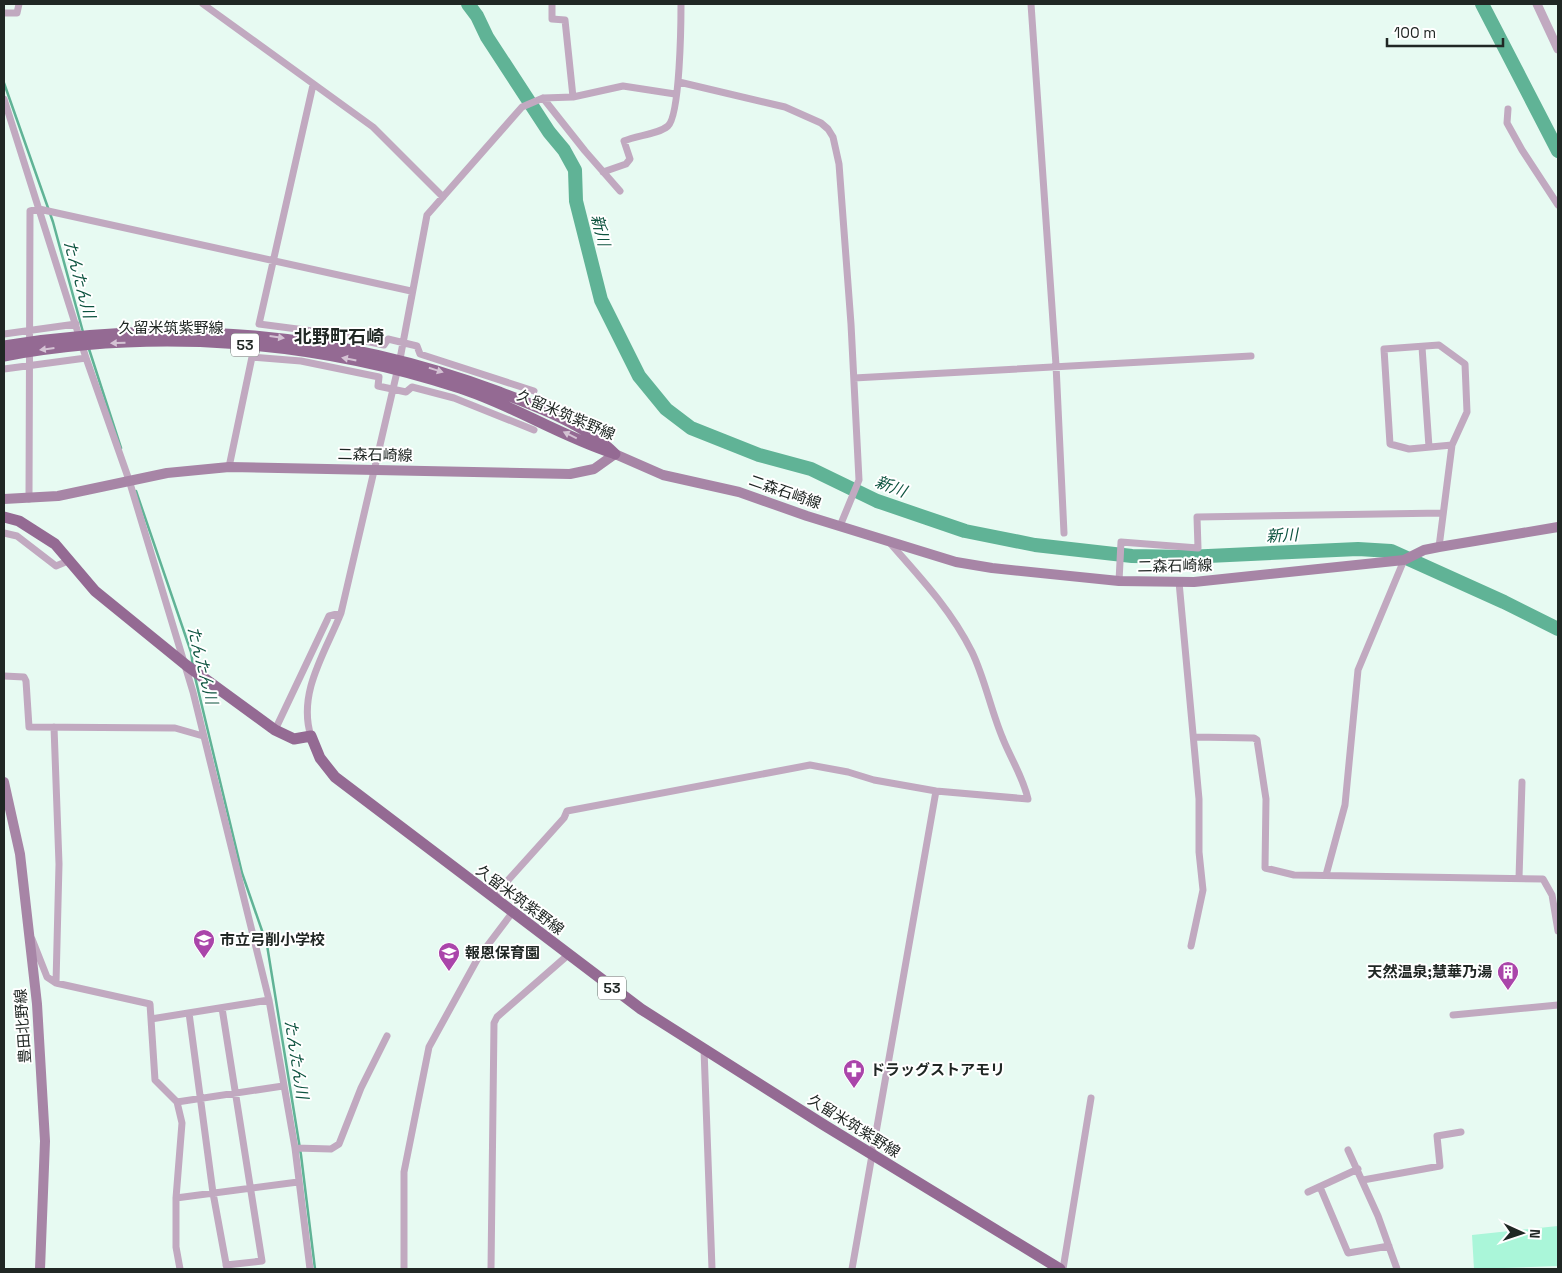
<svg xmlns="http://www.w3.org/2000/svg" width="1562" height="1273" font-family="'Space Grotesk','Noto Sans JP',sans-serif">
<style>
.green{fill:#aaf6d9}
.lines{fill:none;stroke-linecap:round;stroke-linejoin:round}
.stream{stroke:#60b396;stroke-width:2.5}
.river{stroke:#60b396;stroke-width:14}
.minor{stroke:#c1a9c0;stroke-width:7}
.tertiary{stroke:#c1a9c0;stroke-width:9}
.secondary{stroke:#a785a6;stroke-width:10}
.primary{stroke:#946a93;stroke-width:11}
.oneway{fill:#d4c3d4}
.labels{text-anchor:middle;stroke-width:4;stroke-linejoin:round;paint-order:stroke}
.shield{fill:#fff;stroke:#636866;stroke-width:1}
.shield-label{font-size:14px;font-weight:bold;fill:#202724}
.street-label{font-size:15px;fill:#202724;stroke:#fff}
.poi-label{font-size:15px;font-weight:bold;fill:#202724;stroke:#fff;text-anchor:start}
.water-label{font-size:16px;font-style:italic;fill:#0d533f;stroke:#fff}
.quarter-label{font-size:18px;font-weight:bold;fill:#202724;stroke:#fff}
</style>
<rect width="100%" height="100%" fill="#e7faf2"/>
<path class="green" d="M1558,1226V1266L1474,1269L1472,1235Z"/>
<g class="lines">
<path class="stream" d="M4,83L53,222L83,332
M89,349L121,448
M136,491L191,652L193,666
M195,677L242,873L267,945L301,1155L315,1269"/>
<path class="river" d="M468,4L477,16L487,37L549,132L564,150L575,170L576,201L601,300L639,376L666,409L691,428L759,455L811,469L877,501L965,531L1035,545L1132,556L1187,557L1358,549L1391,551L1504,602L1558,629
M1482,4L1558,151"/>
<path class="minor" d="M203,4L373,127L443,197
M552,4V19L565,20L573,97
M1031,4L1056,365L1064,533
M4,13H17L19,4
M679,82L785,107L821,123L828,129L833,137L839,164L851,324L859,480L840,526
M313,85L259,324L328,333L384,345L388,339L417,346L420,354L534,391
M543,98L585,151L620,191
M4,99L86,358L129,480L193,692L269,1000L295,1148L310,1269
M1508,109L1507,123L1522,150L1558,205
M603,172L626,164L630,159L624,141C636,135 657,135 668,126C680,115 681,24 681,4
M4,334L76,324
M1422,347L1429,447
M4,369L86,358
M854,378L1251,356
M229,467L252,357L301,361L379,377L378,386L406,392L412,387L454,398L534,430
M29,499L30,211L39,209L411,291
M4,533L17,536L56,566L68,561
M1439,547L1452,445L1467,412L1465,364L1439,345L1384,349L1390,444L1409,449L1452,445
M1119,581L1121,542L1198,548L1197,517L1443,513
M1179,582L1199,799V852L1203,890L1191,946
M4,676L24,677L26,681L29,727L175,728L203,736
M54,727L59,864L56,983
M275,730L329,616L341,613L400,359L427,215L522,107L543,98L573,97L623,86L675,94
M311,736C297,693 326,651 341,613
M1194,737L1254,738L1257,740L1266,799L1265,868L1294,875L1543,879L1552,895L1558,931
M1326,875L1345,805L1358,670L1404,560
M1519,878L1522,782
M492,898L564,818L567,811L810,765L848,772L874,780L936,791L1028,799C1023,777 1011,759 1003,739C991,711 985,679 972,652C951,610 920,577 889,542
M32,939L47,977L56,983L150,1004L155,1080L177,1102L182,1123L176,1198V1247L180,1269
M222,1008L262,1261L226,1265
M189,1013L213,1193L227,1269
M1453,1015L1558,1005
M151,1019L269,1000
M704,1049L712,1269
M177,1102L283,1086
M295,1148L331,1149L339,1144L361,1088L387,1036
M1348,1150L1378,1216L1397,1269
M1363,1180L1440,1166L1437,1136L1461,1132
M1320,1187L1348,1253L1389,1246
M1308,1192L1358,1169
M176,1198L298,1182
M404,1269V1172L429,1047L478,958L512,913
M491,1269L494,1023L497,1017L568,955
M852,1269L936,791
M1063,1269L1091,1098"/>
<path class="tertiary" d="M1537,4L1558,49"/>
<path class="secondary" d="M4,499L58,496L167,473L229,467L570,474L594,469L615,454L663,475L739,492L807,516L917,550L956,562L992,568L1119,581L1194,582L1404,560L1424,550L1439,547L1558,527
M4,782L20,854L37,1004L45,1141L40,1269"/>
<path class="primary" d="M4,346C171,318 340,332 499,392C536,406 587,425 615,454
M4,356C155,328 314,340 460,388C513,405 560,436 613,453
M4,517L19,521L55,544L95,591L186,665L275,730L294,739L311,736L320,758L335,777L641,1009L824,1125L1060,1269"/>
</g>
<defs><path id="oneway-solid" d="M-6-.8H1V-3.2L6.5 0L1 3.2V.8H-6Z" transform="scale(1.25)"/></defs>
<g class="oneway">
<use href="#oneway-solid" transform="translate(277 337) rotate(8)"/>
<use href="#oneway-solid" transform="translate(118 343) rotate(178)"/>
<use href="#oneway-solid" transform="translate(47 349) rotate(173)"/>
<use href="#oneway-solid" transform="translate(349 359) rotate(-169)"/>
<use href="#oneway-solid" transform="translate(436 370) rotate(17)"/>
<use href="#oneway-solid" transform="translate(570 435) rotate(-154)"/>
</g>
<defs>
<g id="school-pin" transform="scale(1.125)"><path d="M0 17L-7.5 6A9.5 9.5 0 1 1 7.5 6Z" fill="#aa45aa" stroke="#fff"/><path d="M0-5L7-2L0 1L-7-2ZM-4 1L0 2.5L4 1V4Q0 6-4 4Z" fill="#fff"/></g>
<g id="building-pin" transform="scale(1.125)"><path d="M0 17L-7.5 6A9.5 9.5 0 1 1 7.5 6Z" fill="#aa45aa" stroke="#fff"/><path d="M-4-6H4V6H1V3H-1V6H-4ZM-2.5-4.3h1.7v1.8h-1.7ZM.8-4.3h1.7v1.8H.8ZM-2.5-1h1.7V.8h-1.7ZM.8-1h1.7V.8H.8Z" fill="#fff"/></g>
<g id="pharmacy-pin" transform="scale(1.125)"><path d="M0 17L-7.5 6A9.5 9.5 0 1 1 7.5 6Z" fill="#aa45aa" stroke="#fff"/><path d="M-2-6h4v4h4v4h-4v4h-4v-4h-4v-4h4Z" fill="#fff"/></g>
</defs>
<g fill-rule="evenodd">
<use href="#school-pin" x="204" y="940"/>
<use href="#school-pin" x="449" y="953"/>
<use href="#building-pin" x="1508" y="972"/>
<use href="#pharmacy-pin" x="854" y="1070"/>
</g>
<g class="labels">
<g class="shield">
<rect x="231" y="333.5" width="28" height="23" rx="4"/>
<rect x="598" y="976.5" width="28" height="23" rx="4"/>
</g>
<g class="shield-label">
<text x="245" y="350">53</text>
<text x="612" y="993">53</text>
</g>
<g class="street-label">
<text x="171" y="333">久留米筑紫野線</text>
<text transform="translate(566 415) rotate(23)" y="5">久留米筑紫野線</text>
<text transform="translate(375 455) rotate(1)" y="5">二森石崎線</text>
<text transform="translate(785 492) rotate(19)" y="5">二森石崎線</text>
<text transform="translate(1175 566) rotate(-1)" y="5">二森石崎線</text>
<text transform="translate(520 900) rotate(37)" y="5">久留米筑紫野線</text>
<text transform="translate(23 1026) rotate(-94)" y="5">豊田北野線</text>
<text transform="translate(854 1126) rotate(32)" y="5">久留米筑紫野線</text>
</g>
<g class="poi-label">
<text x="220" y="945">市立弓削小学校</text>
<text x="465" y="958">報恩保育園</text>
<text x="1492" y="977" text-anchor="end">天然温泉;慧華乃湯</text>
<text x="870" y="1075">ドラッグストアモリ</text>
</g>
<g class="water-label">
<text transform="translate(601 230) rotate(76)" y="6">新川</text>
<text transform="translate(80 279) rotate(75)" y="6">たんたん川</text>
<text transform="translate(891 486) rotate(21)" y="6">新川</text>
<text transform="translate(1282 535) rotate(-3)" y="6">新川</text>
<text transform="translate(203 665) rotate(76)" y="6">たんたん川</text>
<text transform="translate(297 1059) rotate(81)" y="6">たんたん川</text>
</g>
<g class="quarter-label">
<text x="339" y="343">北野町石崎</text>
</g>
</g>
<rect width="1562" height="1273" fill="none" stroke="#202724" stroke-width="10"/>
<g transform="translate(1522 1233) rotate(93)" stroke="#ffffff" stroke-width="4" paint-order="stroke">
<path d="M0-4L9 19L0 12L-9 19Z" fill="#202724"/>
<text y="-8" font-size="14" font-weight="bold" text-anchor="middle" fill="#202724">N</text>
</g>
<path d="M1387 38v8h116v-8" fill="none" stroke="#202724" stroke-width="2.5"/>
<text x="1394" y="38" font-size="15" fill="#202724" stroke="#ffffff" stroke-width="4" paint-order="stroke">100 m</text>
</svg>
